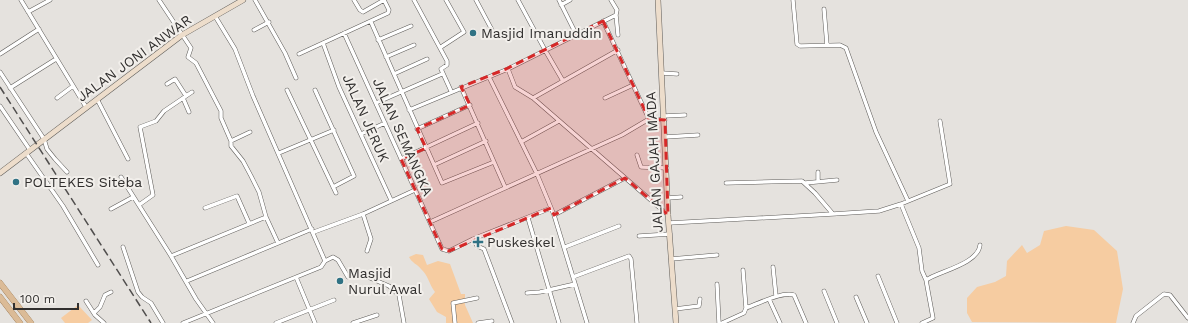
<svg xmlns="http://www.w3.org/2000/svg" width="1188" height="323" font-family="'Work Sans',sans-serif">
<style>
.green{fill:#f6cca1}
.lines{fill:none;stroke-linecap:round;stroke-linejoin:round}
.minor-casing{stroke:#5f5d5a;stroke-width:4.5}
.secondary-casing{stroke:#5f5d5a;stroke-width:6}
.primary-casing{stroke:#906d45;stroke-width:6}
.minor{stroke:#fff;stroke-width:3.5}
.secondary{stroke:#edddcb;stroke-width:5}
.primary{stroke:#dbbb97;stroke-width:5.5}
.rail{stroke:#504e4d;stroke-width:1.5;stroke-dasharray:8 4;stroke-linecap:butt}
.marked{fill:#d62828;fill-opacity:0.2;stroke:#d62828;stroke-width:3;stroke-dasharray:8 5;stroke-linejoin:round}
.poi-dot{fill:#307284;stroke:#f2efeb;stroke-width:1.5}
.labels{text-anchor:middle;stroke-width:4;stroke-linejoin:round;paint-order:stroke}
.poi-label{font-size:14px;fill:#312f2e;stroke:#f2efeb;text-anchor:start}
.street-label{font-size:14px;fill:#312f2e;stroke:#f2efeb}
</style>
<rect width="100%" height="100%" fill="#e5e2de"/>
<path class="green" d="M1066,226L1094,230L1117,251L1123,289L1116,323L972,322L967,313V298L977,287L995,282L1006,276L1007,261L1022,245L1027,253L1040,245L1044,231Z
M416,254L423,255L427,265L438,261L450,264L461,294H465V305L473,323H446V317L437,312L429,299L435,292C429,284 428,275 421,269C417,264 412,263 409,257Z
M78,305L92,320L88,323H65L61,318Z"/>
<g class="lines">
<g class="minor-casing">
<path id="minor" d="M21,0L86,107
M159,0L191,48L188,57L196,63L221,111V118L231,141V146L243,161L251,176L259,192L266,217L278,243
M255,0L285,53L296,78
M354,0L360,10L363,12L384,0
M414,0L447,61V65L441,69L451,91
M476,0L492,30
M518,0L545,50L563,81
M559,0L576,34
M793,0L797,44L800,46L840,45L846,48L876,132L908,201
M561,5L570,0
M824,9L827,45
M28,12L50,0
M616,15L618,35
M215,16L235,49L253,96L325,261
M603,21L649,119L665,120
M371,22L442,183L494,162
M254,30L269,22
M344,33L442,249L449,251L473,239L551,208
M378,40L411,26
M323,43L339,87L391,200
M441,47L464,32L446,0
M0,54L39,29
M299,54L388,13L389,10L384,0
M386,57L414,45
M508,69L515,87L533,98L668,215
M0,72L44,139L47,149L55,159L67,172
M662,73L677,74
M394,74L427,59
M489,77L537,174L554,215L587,323
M167,84L175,79L186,96
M461,87L505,187
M10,88L56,59
M287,90L336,193
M315,90L354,176L333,187
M57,98L73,86
M183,98L189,112
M533,98L618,50
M605,98L633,85
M97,99L128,159
M376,103L442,74
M0,106L30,150
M409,110L508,69L616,15L617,10L611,0
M664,116L685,115
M417,129L470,105
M361,134L385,123
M665,137L698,135
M231,141L250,132
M521,142L559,121
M26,153L63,206L98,265
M279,153L334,130
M637,155L641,167L667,168
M401,159L478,123
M434,165L486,141
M818,172V181
M121,177L171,256L196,299L213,323
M805,183L837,180
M668,198L681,197
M901,204L919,248L922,271L926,280
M139,205L153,195L140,127L156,121L164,111L192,92
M205,208L237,196L249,223
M111,209L133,197
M363,214L371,239L367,251
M833,214L879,211L901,204L950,184L940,121
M554,215L625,178
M528,218L559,323
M430,222L622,135L649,119
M669,223L833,214L815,193L802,181L726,183
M314,232L363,214L415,190
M639,236L670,234
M473,239L477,246L484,249L512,323
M123,247L138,292L142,297L151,303L163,323
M565,247L619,226
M171,256L266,217
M671,259L717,255
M773,267L776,296
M743,270L746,308
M878,276L897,323
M296,277L315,323
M573,277L629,256L631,259L637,323
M187,281L312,229
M717,284L719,323
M824,291L837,323
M527,293L540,292L575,284
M856,297L867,323
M769,299L780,323
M86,301L95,315L104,323
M675,309L699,306L700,299
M94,313L100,307L105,295L111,292
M183,323L321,267L325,261L333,257L338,260L348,277L364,272L370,278L389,286L399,295L404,323
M276,323L334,300
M353,323L377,315
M455,323L453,303L477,298
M478,323L492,321
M722,323L744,313L746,308C757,304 783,291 794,295L806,323
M922,323L933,318L926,280C940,271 978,264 980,245
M1133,323L1136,316L1164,294L1170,295L1188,318"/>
</g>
<g class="secondary-casing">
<path id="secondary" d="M658,0L668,215L676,323
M0,173L182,35L243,0"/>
</g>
<g class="primary-casing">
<path id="primary" d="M0,283L31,323
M0,297L20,323"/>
</g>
<use href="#minor" class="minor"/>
<use href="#secondary" class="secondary"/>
<use href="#primary" class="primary"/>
<path class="rail" d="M0,87L151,323"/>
</g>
<path class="marked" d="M603,21L649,119L665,120L668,215L625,178L554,215L551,208L449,251L442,249L401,159L426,148L417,129L470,105L461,87L506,69Z"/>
<g class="poi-dot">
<circle cx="473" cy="33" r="4"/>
<circle cx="16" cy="182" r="4"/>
<path d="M476 236h4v4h4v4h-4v4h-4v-4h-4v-4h4z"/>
<circle cx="340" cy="281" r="4"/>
</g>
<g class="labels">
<g class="poi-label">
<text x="481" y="38">Masjid Imanuddin</text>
<text x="24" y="187">POLTEKES Siteba</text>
<text x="487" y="247">Puskeskel</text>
<text x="348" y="278">Masjid<tspan x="348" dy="16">Nurul Awal</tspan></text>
</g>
<g class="street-label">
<text transform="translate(134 58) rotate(-36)" y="5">JALAN JONI ANWAR</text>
<text transform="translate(366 118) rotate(66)" y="5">JALAN JERUK</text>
<text transform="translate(403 137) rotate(66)" y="5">JALAN SEMANGKA</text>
<text transform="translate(654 162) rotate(-93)" y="5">JALAN GAJAH MADA</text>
</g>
</g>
<path d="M14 303v6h64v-6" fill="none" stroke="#312f2e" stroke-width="2"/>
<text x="20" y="303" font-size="12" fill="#312f2e" stroke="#f2efeb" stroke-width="3" paint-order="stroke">100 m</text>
</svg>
